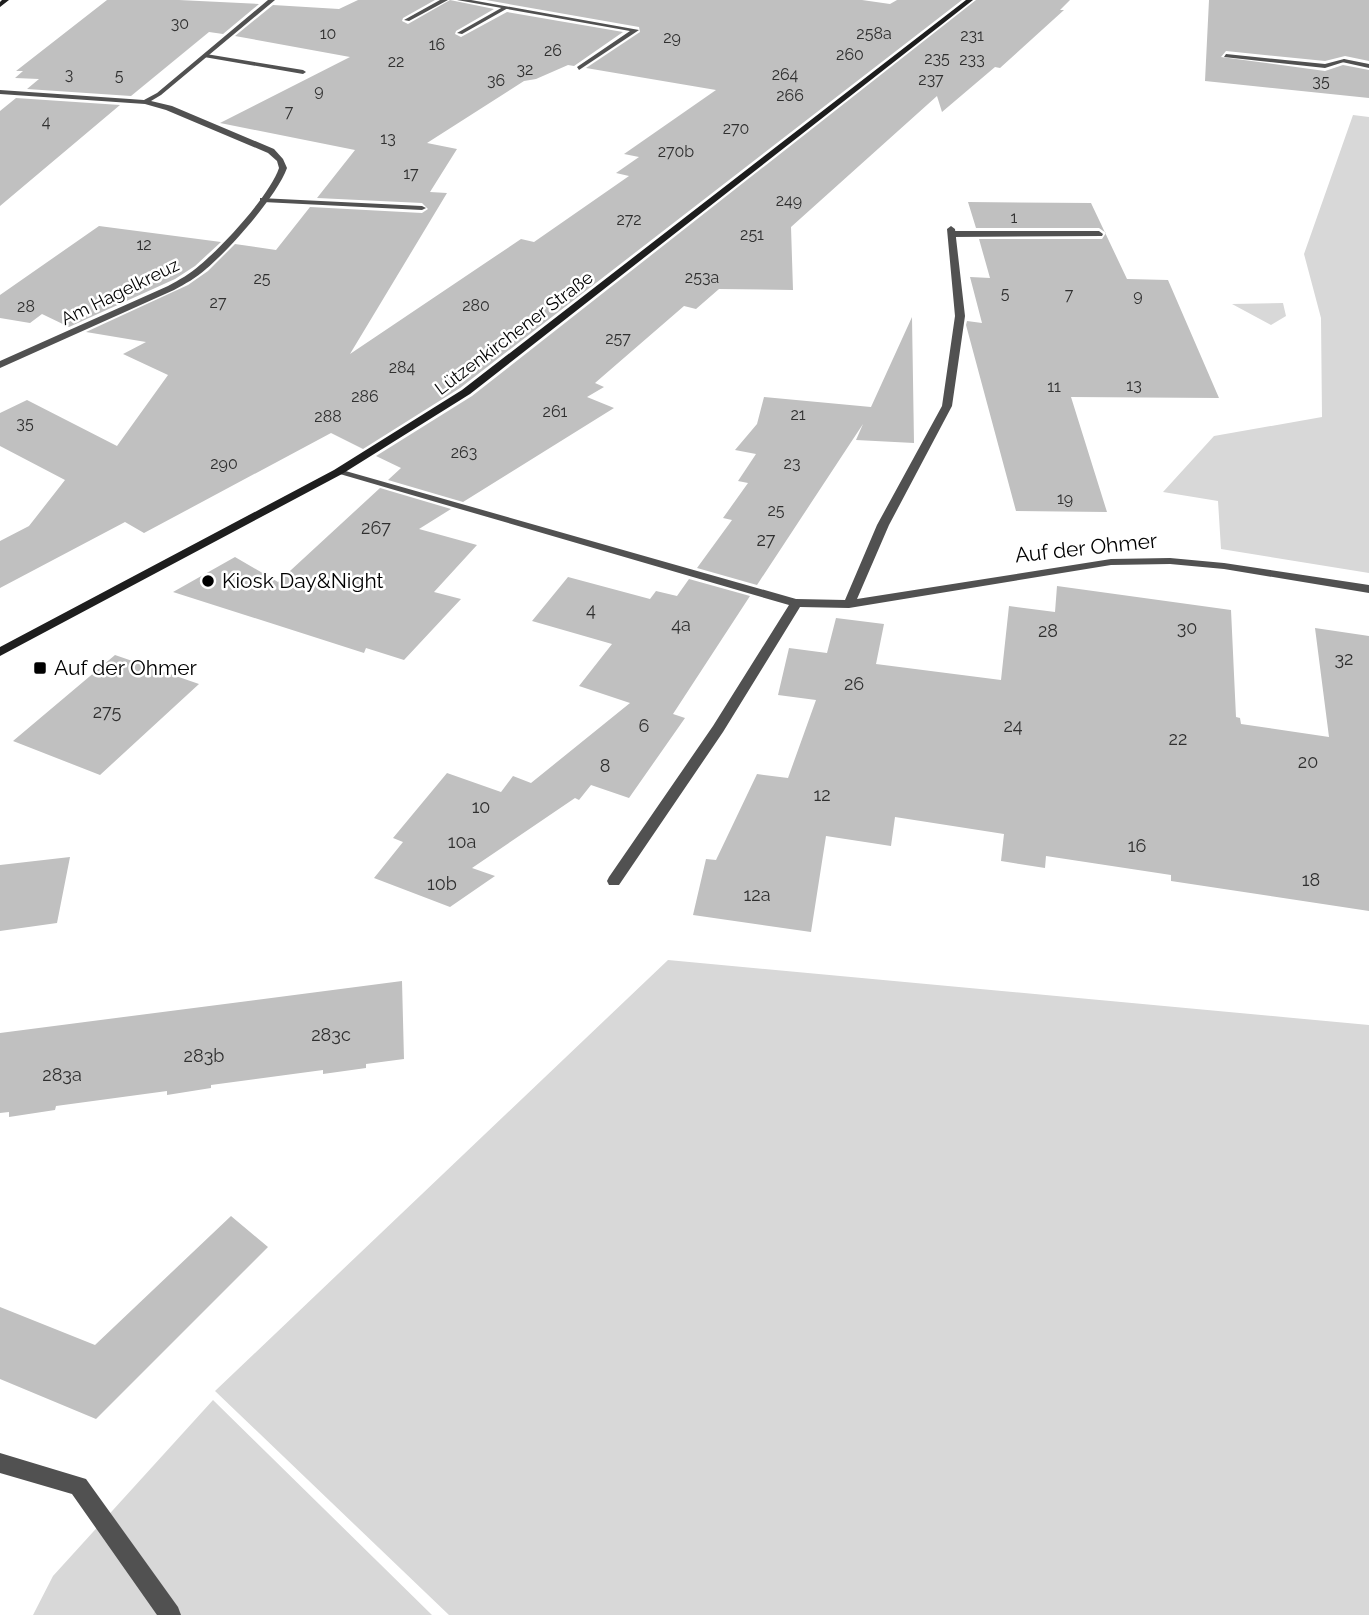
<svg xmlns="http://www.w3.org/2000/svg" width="1369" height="1615" font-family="Raleway,sans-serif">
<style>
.green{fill:#d8d8d8}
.building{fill:#c0c0c0}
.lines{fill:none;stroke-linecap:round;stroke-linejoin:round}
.lane{fill:#515151;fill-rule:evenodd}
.street{fill:#515151;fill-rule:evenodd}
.secondary{fill:#1e1e1e;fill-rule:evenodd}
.poi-dot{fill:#000;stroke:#fff;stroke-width:2.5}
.labels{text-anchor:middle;stroke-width:5;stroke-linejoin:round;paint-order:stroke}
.far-number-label{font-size:16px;fill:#303030}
.far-street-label{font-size:18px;fill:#000;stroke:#fff}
.number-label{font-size:18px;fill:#303030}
.street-label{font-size:21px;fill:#000;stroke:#fff}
.poi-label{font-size:21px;fill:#000;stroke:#fff;text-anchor:start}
</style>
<rect width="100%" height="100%" fill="#fff"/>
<path class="green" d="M1353,115L1369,117V573L1221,549L1218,501L1163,492L1214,436L1322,417L1321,318L1304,254Z
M1283,303L1286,316L1271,325L1232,304Z
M668,960L1369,1025V1615H449L215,1391Z
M213,1400L432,1615H33L53,1576Z"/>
<path class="building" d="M107,0H179L259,4L223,34L209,32L131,96L27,89L39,79L15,78L23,71H16Z
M358,0H435L403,18L402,21L408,24L450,0L494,9L456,31L455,34L461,37L507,12L623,32L574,66L568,65L536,79L524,81L427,143L457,149L430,192L447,193L350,354L521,239L534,242L629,176L616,173L639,157L624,154L716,90L586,68L640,32L639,27L486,0H862L890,4L897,0H962L460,388L363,449L331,433L144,533L125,522L0,588V541L29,526L65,480L0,446V413L27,400L117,446L168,375L123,354L146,342L86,332L188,285L208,271L235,244L276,250L310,207L422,213L428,209L422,203L317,198L355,150L220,123L350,57L235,36L273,5L339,9Z
M976,0H1070L1060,10H1064L1000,68L995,67L942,112L937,96L791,227L793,290L719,289L696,309L684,306L595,383L604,387L587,397L614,408L463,502L388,480L401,468L376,456L472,396Z
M1209,0H1369V61L1345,56L1325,61L1226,51L1221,57L1325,71L1343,65L1369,70V98L1205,81Z
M16,98L120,105L0,206V111Z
M968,202L1091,203L1127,279L1168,280L1219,398L1071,397L1107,512L1016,511L966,325L967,321L982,323L970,277L990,278L979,239H1102L1106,233L1099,228H976Z
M99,226L221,242L195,266L175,279L69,327L42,314L30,323L0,318V295Z
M912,317L914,443L856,440L863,424L757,585L697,568L732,520L723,518L748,483L738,481L756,454L735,450L757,424L764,397L871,407Z
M380,488L451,509L419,529L477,545L434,592L461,599L404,660L366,648L364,653L173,592L235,557L278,582Z
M568,577L650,599L656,591L677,596L689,579L750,596L673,714L685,718L629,798L591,785L579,800L575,798L472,868L495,876L450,907L374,878L403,842L393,838L447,773L501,792L513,776L531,783L630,703L579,686L612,644L532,621Z
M1057,586L1231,610L1236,717L1240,718L1241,724L1329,737L1315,628L1369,636V911L1171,881V875L1046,856L1045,868L1001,861L1004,834L895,817L891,846L826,836L811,932L693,915L706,859L716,860L757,774L788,778L816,700L778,695L789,648L827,653L836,618L884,624L876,664L1001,680L1009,606L1055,612Z
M115,655L199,684L100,775L13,741Z
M70,857L57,923L0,931V865Z
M402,981L404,1059L366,1064V1068L323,1074V1070L211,1085V1088L167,1095V1091L56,1106L55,1110L9,1117V1112L0,1113V1033Z
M231,1216L268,1247L96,1419L0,1379V1307L95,1345Z"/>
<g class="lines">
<path class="lane" d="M440,0H448L409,21L404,20Z
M503,7L508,8L462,34L457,33Z
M206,54L303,70L306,72L303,74L204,57Z
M1226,54L1325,64L1344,59L1347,61L1325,68L1224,57Z
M260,198L422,206L426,208L422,210L263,202H260Z
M1099,231L1103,234L1102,236L952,237L948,234L952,231Z
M0,1453L86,1479L178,1607L181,1615H157L72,1494L0,1473Z"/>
<path class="street" d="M268,0H275L161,95L151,101L172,106L274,149L283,159L287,168C277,196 229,250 206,269C196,278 185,284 174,290L0,368V361L168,286C179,280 190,274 200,265C223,246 270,195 279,168L277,161L268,153L166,110L145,104L0,94V90L144,100L157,93Z
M457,0H471L639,30L579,70L577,67L630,31Z
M1344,59L1369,64V68L1342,62Z
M951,226L955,229L965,316L952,406L889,525L857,599L1111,559L1170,558L1224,563L1369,585V593L1224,569L1170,564L1111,565L849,608L800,607L723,732L619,885H609L607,881L609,877L713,726L789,605L333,472L338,469L342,470L796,599L845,600L877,525L942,406L955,316L947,229Z"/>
<path class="secondary" d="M2,0H9L0,7V2Z
M966,0H973L470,394L342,474L0,656V647L334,470L462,390Z"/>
</g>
<g class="poi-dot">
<circle cx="208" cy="581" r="7"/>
<rect x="33" y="661" width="14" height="14" rx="3.5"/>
</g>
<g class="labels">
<g class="far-number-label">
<text x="180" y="29">30</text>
<text x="328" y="39">10</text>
<text x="874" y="39">258a</text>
<text x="972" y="41">231</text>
<text x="672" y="43">29</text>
<text x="437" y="50">16</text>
<text x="553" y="56">26</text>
<text x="850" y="60">260</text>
<text x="937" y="64">235</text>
<text x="972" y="65">233</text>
<text x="396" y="67">22</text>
<text x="525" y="75">32</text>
<text x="69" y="80">3</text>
<text x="785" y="80">264</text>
<text x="119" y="81">5</text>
<text x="931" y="85">237</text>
<text x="496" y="86">36</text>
<text x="1321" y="87">35</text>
<text x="319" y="96">9</text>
<text x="790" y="101">266</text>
<text x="289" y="117">7</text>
<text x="46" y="127">4</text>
<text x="736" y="134">270</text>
<text x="388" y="144">13</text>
<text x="676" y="157">270b</text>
<text x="411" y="179">17</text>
<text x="789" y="206">249</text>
<text x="1014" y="223">1</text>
<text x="629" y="225">272</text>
<text x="752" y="240">251</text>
<text x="144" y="250">12</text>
<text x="702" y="283">253a</text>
<text x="262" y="284">25</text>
<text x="1005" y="299">5</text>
<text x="1069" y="300">7</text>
<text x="1138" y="301">9</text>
<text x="218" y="308">27</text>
<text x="476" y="311">280</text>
<text x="26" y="312">28</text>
<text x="618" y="344">257</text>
<text x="402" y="373">284</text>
<text x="1134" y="391">13</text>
<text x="1054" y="392">11</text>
<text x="365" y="402">286</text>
<text x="555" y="417">261</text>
<text x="798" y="420">21</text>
<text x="328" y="422">288</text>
<text x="25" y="429">35</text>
<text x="464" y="458">263</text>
<text x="224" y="469">290</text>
<text x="792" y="469">23</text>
<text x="1065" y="504">19</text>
<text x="776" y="516">25</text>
</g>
<g class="far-street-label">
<text transform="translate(120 292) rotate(-26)" y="6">Am Hagelkreuz</text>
<text transform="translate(514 333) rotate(-37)" y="6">Lützenkirchener Straße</text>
</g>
<g class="number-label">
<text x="376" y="534">267</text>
<text x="766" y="546">27</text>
<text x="591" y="616">4</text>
<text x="681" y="631">4a</text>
<text x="1187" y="634">30</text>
<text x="1048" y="637">28</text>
<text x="1344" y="665">32</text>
<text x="854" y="690">26</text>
<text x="107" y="718">275</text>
<text x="644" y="732">6</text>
<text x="1013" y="732">24</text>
<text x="1178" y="745">22</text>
<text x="1308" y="768">20</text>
<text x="605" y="772">8</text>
<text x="822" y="801">12</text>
<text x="481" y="813">10</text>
<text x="462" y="848">10a</text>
<text x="1137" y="852">16</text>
<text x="1311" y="886">18</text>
<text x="442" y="890">10b</text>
<text x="757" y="901">12a</text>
<text x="331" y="1041">283c</text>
<text x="204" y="1062">283b</text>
<text x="62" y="1081">283a</text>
</g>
<g class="street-label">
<text transform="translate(1086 548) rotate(-6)" y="7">Auf der Ohmer</text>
</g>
<g class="poi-label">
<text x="222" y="588">Kiosk Day&amp;Night</text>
<text x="54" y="675">Auf der Ohmer</text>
</g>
</g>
</svg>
